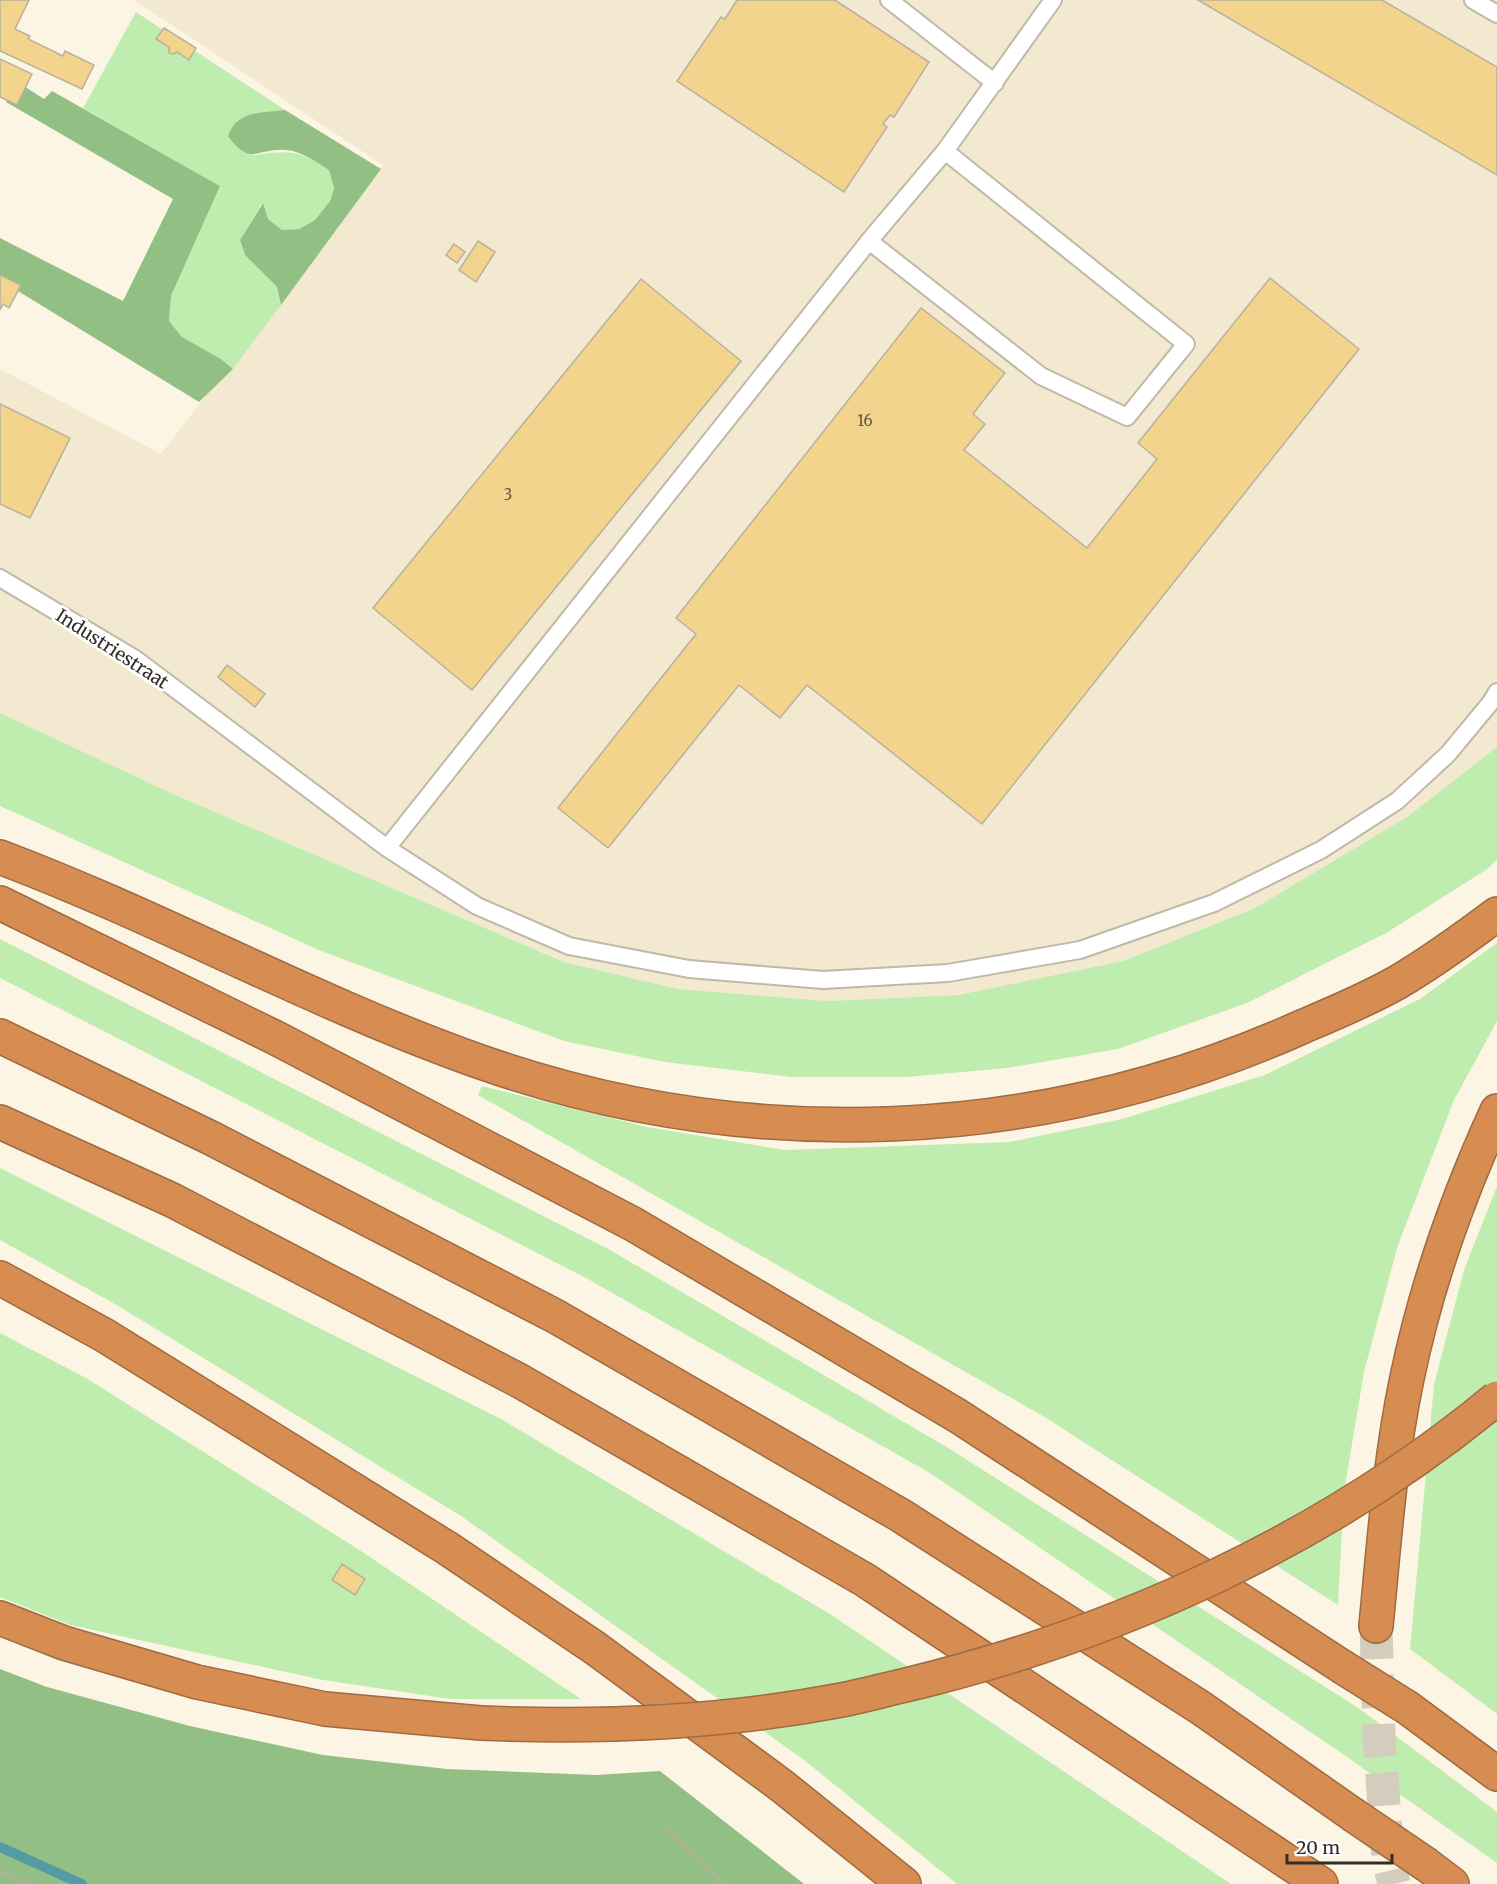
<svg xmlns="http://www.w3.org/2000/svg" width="1497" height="1884" font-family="Merriweather,serif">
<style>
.built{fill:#f3e8d0}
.green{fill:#bfedb0}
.forest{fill:#92c084}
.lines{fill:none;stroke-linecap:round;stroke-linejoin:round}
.stream{stroke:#559ba4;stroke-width:10}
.building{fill:#f2d48c;stroke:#b8b1a0;stroke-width:1.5}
.highway-tunnel{stroke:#d4cdbd;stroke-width:33;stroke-dasharray:33 16;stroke-linecap:butt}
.lane-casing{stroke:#c0b9a7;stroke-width:20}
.highway-casing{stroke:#9d6b43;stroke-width:36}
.path{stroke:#b4ae9f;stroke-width:4;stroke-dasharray:6 3;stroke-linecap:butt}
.lane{stroke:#fff;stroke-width:16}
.highway{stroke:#d78c52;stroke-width:33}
.highway-bridge-casing{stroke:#9d6b43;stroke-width:36;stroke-linecap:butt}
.highway-bridge{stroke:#d78c52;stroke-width:33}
.labels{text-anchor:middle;stroke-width:6;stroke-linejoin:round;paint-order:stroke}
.number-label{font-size:15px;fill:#615840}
.street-label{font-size:18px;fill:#312e27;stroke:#fff}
</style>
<rect width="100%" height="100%" fill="#fdf5e3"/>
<path class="built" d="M134,0H1497V747L1407,817L1255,908L1123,961L958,995L827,1001L678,989L564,962L171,793L0,713V369L161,454L383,165Z"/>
<path class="green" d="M136,12L285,110C262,113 237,110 228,136L254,155C291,150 297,150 329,169L334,187L330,201L315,220L299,229L282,230L268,219L262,203L240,240L245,255L277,287L281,305L233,369L221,359L182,337L169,321L171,296L220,186L83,108Z
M0,713L171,793L564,962L678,989L827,1001L958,995L1123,961L1255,908L1407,817L1497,747V860L1486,870L1386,933L1247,1003L1118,1049L1007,1068L908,1077H791L665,1062L564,1041L321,951L0,806Z
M0,939L610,1250L945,1446L1360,1709L1497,1812V1863L1337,1750L930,1473L586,1278L0,978Z
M1497,943V1021L1454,1100L1398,1245L1364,1372L1344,1492L1338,1605L1043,1416L478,1095L482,1086L647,1127L785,1150L1010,1142L1122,1119L1265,1075L1420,999Z
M0,1168L501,1419L830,1614L1231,1884H957L804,1760L461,1516L120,1307L0,1240Z
M1497,1186V1714L1410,1649L1434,1384L1464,1270Z
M0,1333L86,1378L358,1549L581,1699H450L323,1680L70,1625L0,1597Z"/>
<path class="forest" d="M19,83L44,99L52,91L220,186L171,296L169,321L182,337L221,359L233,369L199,402L0,280V238L123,301L173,199L6,102Z
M285,110L381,169L281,305L277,287L245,255L240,240L263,203L268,219L282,230L299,229L315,220L330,201L334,188L329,170C317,162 301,151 286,150C257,148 250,167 228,136C237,110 262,113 285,110Z
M0,1669L47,1687L190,1726L323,1755L447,1769L596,1775L660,1771L804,1884H0Z"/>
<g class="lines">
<path class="stream" d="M0,1847L82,1884"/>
</g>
<path class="building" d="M0,0H29L15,29L30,36L28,39L63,56L65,51L94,65L82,89L0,51Z
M737,0H835L929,62L894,117L890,115L883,124L887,127L844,192L677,81L721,17L725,19Z
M1198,0H1382L1497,67V175Z
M164,28L196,48L189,60L177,52L174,54L169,53V47L156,39Z
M0,59L32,74L17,105L0,97Z
M478,241L495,252L476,282L459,270Z
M454,244L465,252L457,263L446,255Z
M0,275L21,285L9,308L3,304L0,310Z
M1270,278L1359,349L982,824L807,685L780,718L739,685L608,848L558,808L696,634L676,618L921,308L1005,373L973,414L985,424L964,450L1087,548L1157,459L1138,443Z
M641,279L741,361L472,690L373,608Z
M0,404L70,438L30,518L0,504Z
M227,665L265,694L255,707L218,677Z
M342,1564L365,1579L355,1595L332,1580Z"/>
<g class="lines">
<path class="highway-tunnel" d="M1376,1626L1379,1737L1388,1859L1394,1884"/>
<g class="lane-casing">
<path id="lane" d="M889,0L995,83
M1473,0L1497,14
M869,241L1041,376L1127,417L1186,344L945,151
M0,578L134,658L387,848L477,906L569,946L689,969L823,980L948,973L1080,950L1214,903L1321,850L1397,801L1448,754L1491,702L1497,692
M387,848L869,241L945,151L1053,0"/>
</g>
<g class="highway-casing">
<path id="highway" d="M0,857C162,918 314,1003 478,1061C750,1157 1041,1144 1304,1026C1335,1013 1368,999 1398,982C1432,962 1465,938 1497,914
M0,903L274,1037L633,1224L958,1416L1341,1666
M0,1036L211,1138L555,1316L900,1515L1201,1708L1352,1814
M0,1122L172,1200L520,1381L865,1580L1321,1884
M0,1278L104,1335L447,1548L595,1648L782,1786L904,1884
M0,1618L64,1643L197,1682L325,1709L481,1723
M1376,1626C1384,1543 1390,1459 1407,1378C1426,1286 1458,1196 1497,1111
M1408,1708L1497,1774
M1427,1865L1452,1884"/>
</g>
<path class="path" d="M664,1828L724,1884
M0,1872L30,1884"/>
<use href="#lane" class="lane"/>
<use href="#highway" class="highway"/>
<g class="highway-bridge-casing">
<path id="highway-bridge" d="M1341,1666L1408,1708
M481,1723C600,1728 719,1723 836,1701C859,1697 883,1690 906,1685C1119,1634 1327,1539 1497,1398
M1352,1814L1427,1865"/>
</g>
<use href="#highway-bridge" class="highway-bridge"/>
</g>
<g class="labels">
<g class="number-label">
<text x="865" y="426">16</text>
<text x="508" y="500">3</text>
</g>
<g class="street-label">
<text transform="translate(112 649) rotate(33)" y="6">Industriestraat</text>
</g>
</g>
<path d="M1287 1854v9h105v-9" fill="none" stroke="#312e27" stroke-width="3"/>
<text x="1296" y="1854" font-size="18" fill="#312e27" stroke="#ffffff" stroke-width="4.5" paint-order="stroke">20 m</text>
</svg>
